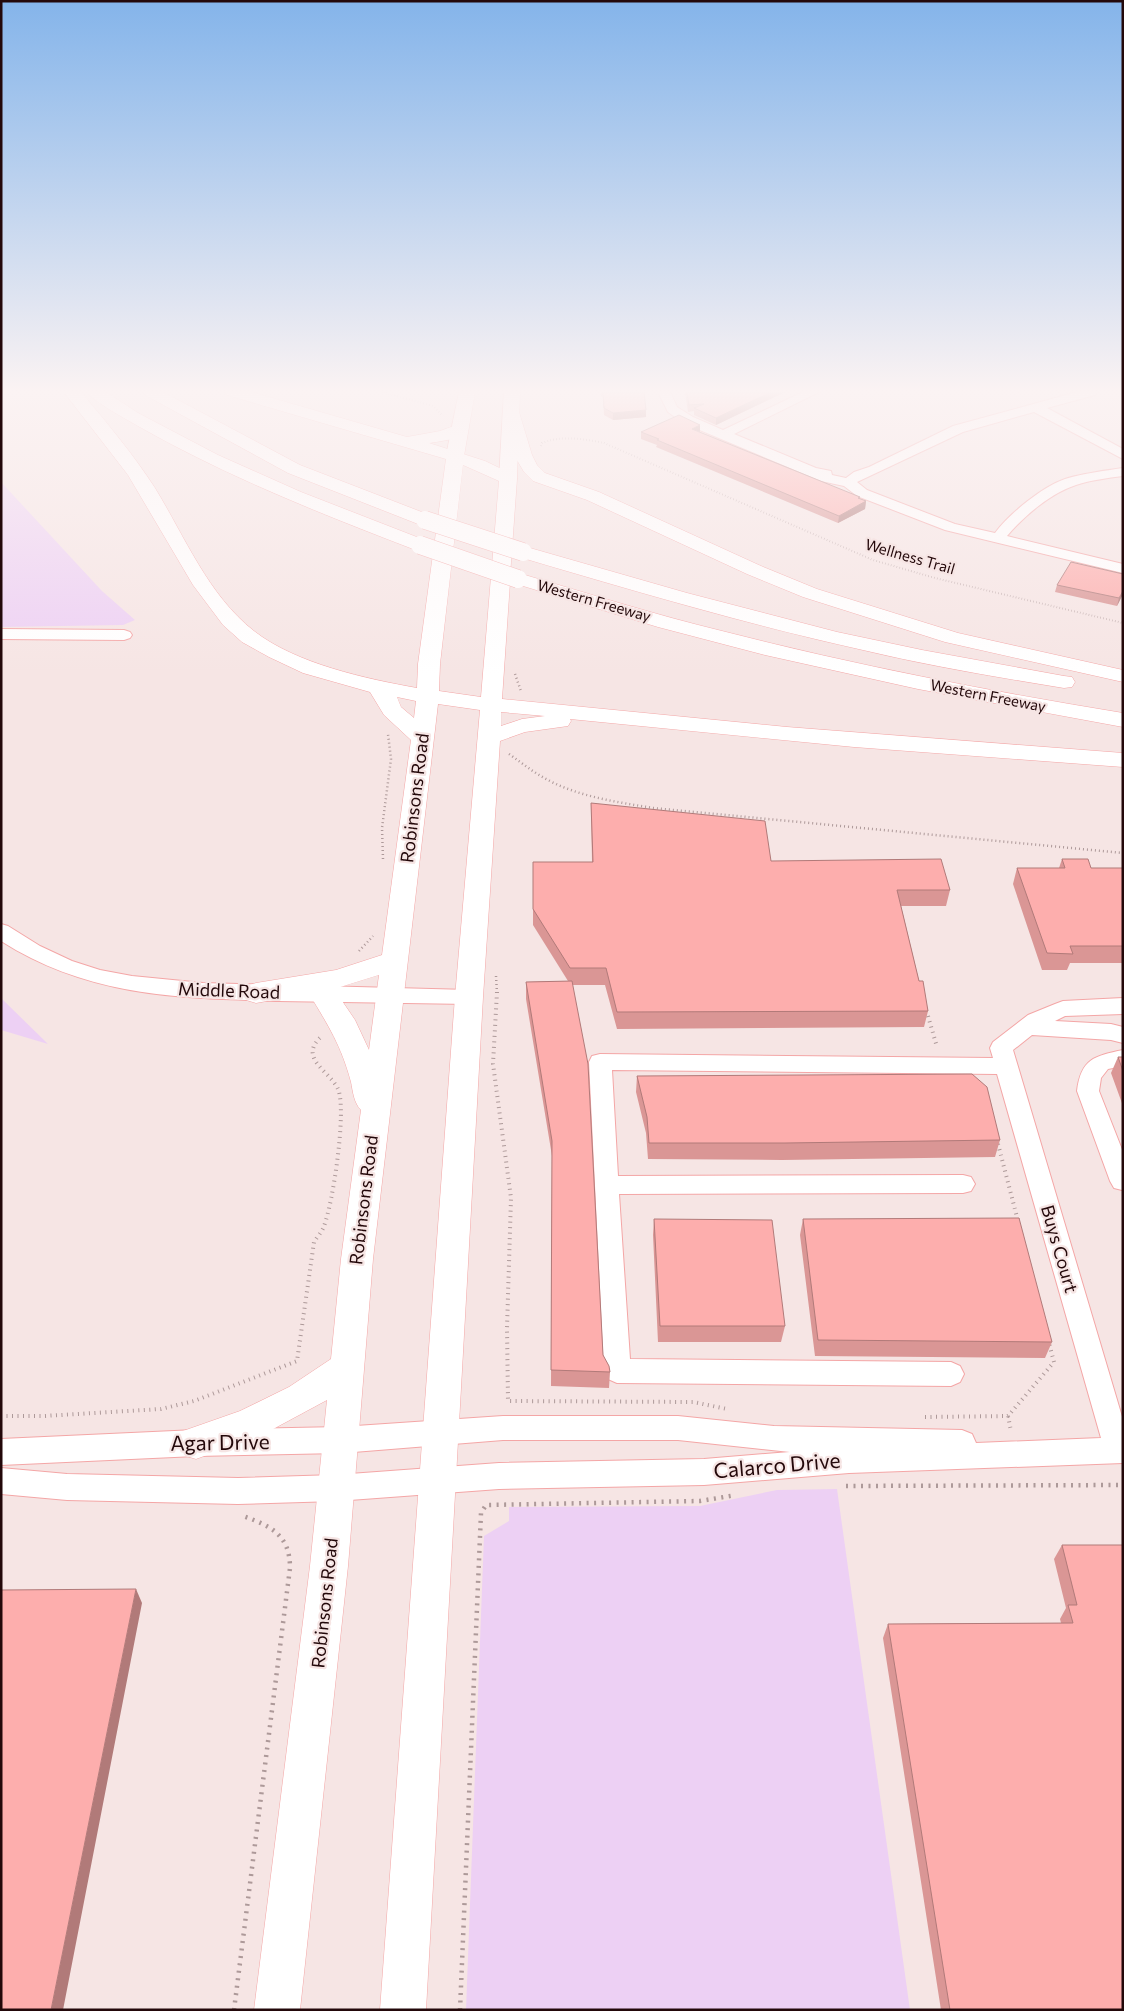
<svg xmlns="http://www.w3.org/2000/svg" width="1124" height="2011" font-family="Commissioner,sans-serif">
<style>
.green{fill:#edd0f4}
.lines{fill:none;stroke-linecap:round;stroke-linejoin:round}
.minor-casing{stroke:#f4a6a6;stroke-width:2}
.major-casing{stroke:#f4a6a6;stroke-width:1}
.highway-casing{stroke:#f4a6a6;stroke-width:1}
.path-far3{stroke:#ad9999;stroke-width:2;stroke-dasharray:0.5 2.5;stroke-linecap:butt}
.path-far2{stroke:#ad9999;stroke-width:2.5;stroke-dasharray:1 3;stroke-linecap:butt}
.path-far1{stroke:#ad9999;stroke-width:4;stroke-dasharray:1 4.5;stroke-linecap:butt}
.path{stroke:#ad9999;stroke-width:4.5;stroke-dasharray:2 5.5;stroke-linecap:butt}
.minor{fill:#fff;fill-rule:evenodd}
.major{fill:#fff;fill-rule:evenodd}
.highway{fill:#fff;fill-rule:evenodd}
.highway-bridge-casing{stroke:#f4a6a6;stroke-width:19;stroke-linecap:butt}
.highway-bridge{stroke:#fff;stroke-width:18}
.wall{fill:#da9695}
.shaded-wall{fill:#b17a79}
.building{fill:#fdaead;stroke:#b17a79}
.labels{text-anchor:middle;stroke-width:4.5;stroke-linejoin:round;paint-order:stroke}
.far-street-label{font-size:15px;fill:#23080a;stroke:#f6e5e4}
.street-label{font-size:18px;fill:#23080a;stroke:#f6e5e4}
.near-street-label{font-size:21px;fill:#23080a;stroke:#f6e5e4}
</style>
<rect width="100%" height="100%" fill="#f6e5e4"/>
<path class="green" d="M1,482L102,591L135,620L123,625L1,627Z
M1,998L48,1044L1,1030Z
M837,1489L910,2010H466L484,1536L509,1521V1507L700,1506L777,1490Z"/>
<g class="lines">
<g class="minor-casing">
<path id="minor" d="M658,392H670L677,407L693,417L723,430L803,392H819L734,434L816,468L831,471L832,475L846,478L854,472L869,467L953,426L1077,392H1097L1095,395L1047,408L1123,449V459L1034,412L963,432L857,482L867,490L955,524L995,533C1009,514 1042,487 1065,479C1084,473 1104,471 1123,468V476C1107,478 1091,480 1076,485C1051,493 1024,516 1007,536L1123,564V573L945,530L857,496L844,486L821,481L683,423L668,412Z
M1,629L124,630L130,632L132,635L130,638L124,640L1,639Z
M1,924L8,926L40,946L72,961L100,970L132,976L203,983L469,990L476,992L480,997L476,1002L469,1004C406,1003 342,1002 279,1001C178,998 89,997 1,941Z
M1123,998V1014L1065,1016L1055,1021L1111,1024L1123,1027V1043L1111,1040L1032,1035L1013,1050L1123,1420V1463L849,1473L704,1485L499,1489L336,1501L238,1504L67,1500L1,1494V1468L67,1474L238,1478L336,1475L499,1463L704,1459L790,1452L678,1440H503L341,1453L196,1456L1,1465V1439L196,1430L341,1427L503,1416H678L774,1426L962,1430L972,1434L976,1443L1101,1438L997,1074L612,1070L618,1176L963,1175L971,1177L975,1184L971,1191L963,1193L619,1194L630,1359L951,1362L960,1366L964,1374L960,1382L951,1386L617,1383L608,1379L604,1371L589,1062L592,1056L600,1054L993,1058L990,1048L993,1042L1028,1015L1055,1004L1063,1001Z
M1123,1050V1066L1108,1069L1101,1078L1099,1091L1123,1152L1122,1190L1114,1188L1110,1181L1077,1091C1081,1059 1094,1056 1123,1050Z"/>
</g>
<g class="major-casing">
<path id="major" d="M459,392H475L464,456L461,460L455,461L449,460L446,456Z
M504,392H520L517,479L514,483L508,484L502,483L499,479Z"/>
</g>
<g class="highway-casing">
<path id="highway" d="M64,392H81C107,423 133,454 155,488C185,537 208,595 254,631C296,664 367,679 417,688L418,664L446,459L227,395L225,392H251L407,437L440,431L459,424L465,425L467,429C460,440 441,441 429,443L485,461L514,475L517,479L510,576L518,573L525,575C590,594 656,615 722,631C854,665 988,691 1123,713V727L918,689L765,655L658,627L510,582L502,699L787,727L1123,753V767L854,747L570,719L571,721L568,726L525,732L500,741L483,997L426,2010H380L455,997L480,710L438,704L373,1259L348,1566L300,2010H254L310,1566L327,1400L262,1435L196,1459L183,1455L178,1443L183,1431L240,1411L289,1387L331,1359L341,1259L361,1110C354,1103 353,1092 351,1082C341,1045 329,1027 310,995L312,993L256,1003L246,1000L242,993L246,986L256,983L336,970L382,955L411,740L384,715L370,692L303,673L269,657L242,642L223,625L193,585L128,475ZM463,465L499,481L481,697L439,691L440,664ZM397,697L416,701L414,718L401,707ZM501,712L545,716L522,719L501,726ZM379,975L369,1050L355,1020L334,989Z
M87,392H106L138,413L218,455L301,492L427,541L429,545L427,549L420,551L413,549C319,513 226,476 138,426C126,419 94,402 87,392Z
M143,392H163L300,465L432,516L434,520L432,524L425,526L418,524L288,473L145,395Z
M511,407L517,409L519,412L532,455L537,465L545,473L599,492L761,566L817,589L958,633L1123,670V682L945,642L803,597L747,574L587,500L533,481L524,472L514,455L503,412L505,409Z
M523,546L687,593L837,632L922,650L1064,676L1072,677L1075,682L1072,687L1064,688C997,677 930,666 863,650C746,624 631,590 516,556L513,552L516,548Z"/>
</g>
<path class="path-far3" d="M383,392L433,406L443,416
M541,446L542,443C562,435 584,439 604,443L873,560L935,578L1123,623"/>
<path class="path-far2" d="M515,674L521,691
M509,754C522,763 534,773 548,780C580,797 617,802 653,808L1123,853
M383,859L382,828L391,759L388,734
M359,951L373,936
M496,976L497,993"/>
<path class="path-far1" d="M497,992L493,1064L511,1198L507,1328L508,1401L693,1402L727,1409
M928,1016L937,1047
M998,1144L1018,1221
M1,1416H44L161,1409L194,1401L297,1361L314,1242C317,1237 322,1232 324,1226C333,1203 347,1110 338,1089C329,1070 297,1058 322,1036
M1008,1416L1011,1431
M925,1417L1008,1416L1054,1362L1049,1343"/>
<path class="path" d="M846,1486L1123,1485
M234,2010L290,1568C290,1535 271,1526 243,1516
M460,2010L481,1513L486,1505L700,1501L736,1495"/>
<use href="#minor" class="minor"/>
<use href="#major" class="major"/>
<use href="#highway" class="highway"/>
<g class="highway-bridge-casing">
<path id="highway-bridge" d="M425,520L523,552
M420,545L518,579"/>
</g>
<use href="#highway-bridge" class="highway-bridge"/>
</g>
<path class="wall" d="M601,392H644L646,417L613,420L604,415L603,397H601Z
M685,392H785L716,425L694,415V411L688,412Z
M641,432H700L866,501L865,509L838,523L656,447L657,445L641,439Z
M1057,585L1123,594L1117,606L1055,592Z
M591,803L771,861L950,890L946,906H901L919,981L928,1011L924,1027L617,1029L605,985H572L603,1355L610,1372L609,1388L551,1386L552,1156L526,999V982L568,981L533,925V909L592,862Z
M1062,859L1091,868H1123V963H1070L1067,970H1042L1013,884L1017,868H1059Z
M1118,1057H1123V1106L1111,1073Z
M637,1076L1000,1140L995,1157L782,1160L648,1159L646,1133L636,1092Z
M654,1219L785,1326L781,1342H658L653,1235Z
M803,1219L1052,1342L1045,1358L815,1356L800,1235Z
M1062,1545H1123V2010H941L883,1638L888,1624L1061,1623L1060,1619L1066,1608L1054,1559Z"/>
<path class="shaded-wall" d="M771,392H785L716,425V418Z
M646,410V417L613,420V413Z
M700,425V432L692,429Z
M866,501L865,509L838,523L839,516Z
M1123,591V594L1117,606L1119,598Z
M136,1589L142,1603L63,2010H51Z"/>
<path class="building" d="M603,392H644L646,410L613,413L604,408Z
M687,392H771L716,418L694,408L704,404L689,405Z
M679,415L700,425L692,429L860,497L858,498L866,501L839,516L657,440L659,439L641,432Z
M1071,562L1123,574V591L1119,598L1057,585Z
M591,803L765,821L771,861L941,859L950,890H897L919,981H923L928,1011L617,1012L606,968H570L533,909V862H593Z
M1062,859H1088L1091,868H1123V946H1070L1073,954L1047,953L1017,868H1065Z
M572,981L588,1064L603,1355L609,1366L610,1372L551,1370L552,1141L526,982Z
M1118,1057H1123V1071Z
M972,1074L987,1087L1000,1140L785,1143H649L647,1117L637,1076Z
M1019,1218L1052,1342L818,1340L803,1219Z
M654,1219L772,1220L785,1326H660Z
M1062,1545H1123V2010H950L888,1624L1073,1623L1068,1605H1077Z
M136,1589L51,2010H1V1590Z"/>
<linearGradient id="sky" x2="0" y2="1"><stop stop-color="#84b4ea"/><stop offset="0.58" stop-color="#fbf3f3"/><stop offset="1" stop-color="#fbf3f3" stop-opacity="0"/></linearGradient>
<rect width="1124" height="674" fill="url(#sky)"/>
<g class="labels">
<g class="far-street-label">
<text transform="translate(910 557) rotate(16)" y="5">Wellness Trail</text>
<text transform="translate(594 601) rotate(16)" y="5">Western Freeway</text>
<text transform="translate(988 696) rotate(11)" y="5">Western Freeway</text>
</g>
<g class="street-label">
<text transform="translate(415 798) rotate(-83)" y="6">Robinsons Road</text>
<text transform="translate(229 991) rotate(2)" y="6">Middle Road</text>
<text transform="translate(364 1200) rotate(-83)" y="6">Robinsons Road</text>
<text transform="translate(1059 1249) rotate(74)" y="6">Buys Court</text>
<text transform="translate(325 1603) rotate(-84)" y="6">Robinsons Road</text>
</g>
<g class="near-street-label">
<text transform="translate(220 1443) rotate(-1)" y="7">Agar Drive</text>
<text transform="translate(777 1466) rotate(-5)" y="7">Calarco Drive</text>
</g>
</g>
<rect width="1124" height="2011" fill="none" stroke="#23080a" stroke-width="5"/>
</svg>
